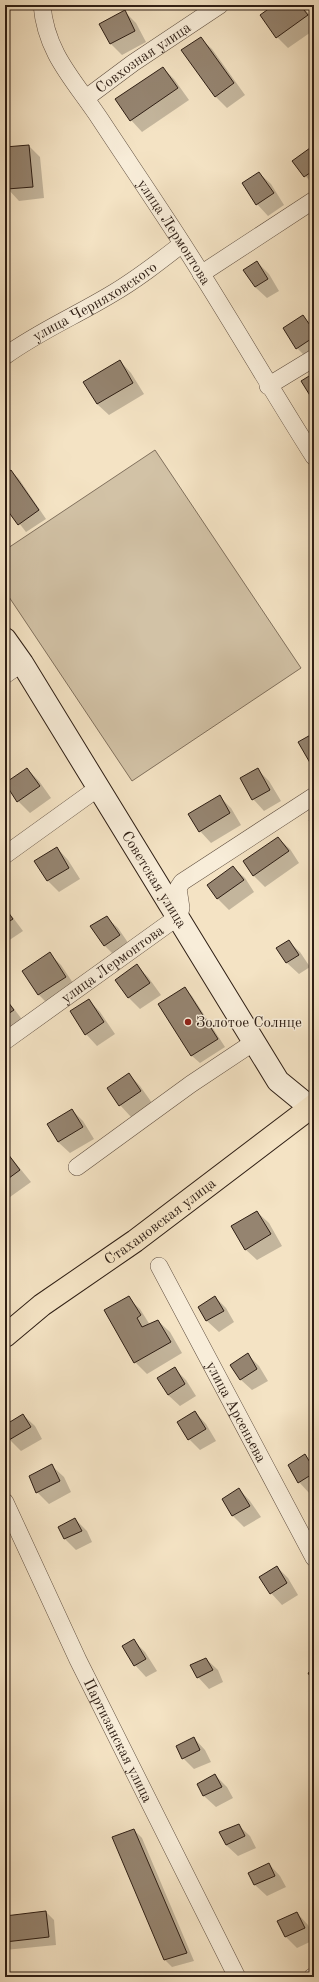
<svg xmlns="http://www.w3.org/2000/svg" width="319" height="1982" font-family="'Old Standard TT',serif">
<style>
.green{fill:#d2c2a6;stroke:#80705d}
.shadow{fill:#0003}
.building{fill:#958470;stroke:#2e1e14}
.lines{fill:none;stroke-linecap:round;stroke-linejoin:round}
.street-casing{stroke:#604f40;stroke-width:18}
.secondary-casing{stroke:#2e1e14;stroke-width:24}
.primary-casing{stroke:#2e1e14;stroke-width:24}
.street{stroke:#f8edd9;stroke-width:17}
.secondary{stroke:#f8edd9;stroke-width:22}
.primary{stroke:#f4e3c4;stroke-width:22}
.poi-dot{fill:#8f2418;stroke:#f8edd9;stroke-width:1.5}
.labels{text-anchor:middle;stroke-width:3;stroke-linejoin:round;paint-order:stroke}
.street-label{font-size:15px;fill:#2e1e14;stroke:#f8edd9}
.poi-label{font-size:15px;fill:#2e1e14;stroke:#f8edd9;text-anchor:start}
</style>
<rect width="100%" height="100%" fill="#f4e3c4"/>
<filter id="stains"><feTurbulence type="fractalNoise" baseFrequency=".005" numOctaves="4"/><feColorMatrix values="0 0 0 0 .2 0 0 0 0 .09 0 0 0 0 .02 0 0 0 .5 -.17"/></filter>
<radialGradient id="worn" r=".72"><stop offset=".6" stop-color="#630" stop-opacity="0"/><stop offset="1" stop-color="#630" stop-opacity=".3"/></radialGradient>
<path class="green" d="M155,450L301,668L132,781L5,591V550Z"/>
<path class="shadow" d="M276,5H302L314,21V30L288,48L277,37Z
M5,12L7,24H5Z
M125,12L136,23L146,42L122,55L111,44Z
M200,38L212,49L245,95L227,108L216,97L182,51Z
M163,68L174,79L189,100L142,132L131,120Z
M29,146L40,157L44,198L19,201L8,189L5,148Z
M309,149L314,154V186L294,162Z
M259,173L271,184L284,205L268,216L257,204Z
M257,262L269,274L279,291L267,298L255,287L245,270Z
M302,316L314,328V356L309,360L297,348Z
M120,361L131,373L144,394L109,415L97,404L85,382Z
M11,471L19,479L46,519L26,532L5,505V475Z
M27,769L39,781L51,798L30,813L18,801L6,784Z
M257,769L269,781L281,801L264,811L253,799Z
M220,797L231,808L241,825L211,843L200,831Z
M278,838L290,849L299,863L265,887L254,876L244,862Z
M57,848L68,860L80,879L59,892L48,881L35,861Z
M233,867L245,878L254,892L229,910L218,899L208,885Z
M5,907L23,931L5,943Z
M106,917L118,928L131,947L116,957L104,945Z
M288,941L300,952L310,967L299,974L287,963L277,948Z
M50,954L61,965L77,989L50,1006L38,994Z
M137,966L148,977L161,995L140,1009L129,998L116,980Z
M185,988L192,996L225,1047L200,1063L192,1056L159,1004Z
M5,997L24,1022L5,1033Z
M89,1000L100,1012L115,1034L97,1046L86,1034L71,1012Z
M129,1074L140,1086L152,1103L131,1117L120,1105Z
M72,1110L83,1121L94,1139L70,1153L58,1142Z
M5,1150L31,1182L10,1197L5,1192Z
M257,1212L269,1223L282,1246L257,1260L245,1249Z
M215,1297L226,1308L234,1322L219,1332L207,1321L199,1307Z
M128,1298L140,1309L150,1325L158,1321L170,1332L182,1353L147,1374L135,1362L106,1311Z
M248,1355L259,1366L268,1381L252,1390L240,1379Z
M174,1368L186,1380L196,1396L180,1406L168,1395Z
M195,1412L206,1424L216,1441L200,1450L189,1439Z
M23,1415L35,1426L42,1439L21,1451L10,1440L5,1431V1426Z
M305,1456L314,1465V1491L310,1494L299,1482Z
M52,1466L64,1477L71,1492L49,1504L37,1492Z
M239,1489L250,1501L261,1517L244,1527L233,1516L223,1500Z
M75,1519L87,1531L92,1542L76,1550L65,1539Z
M277,1567L288,1578L298,1595L282,1605L271,1593Z
M5,1586L7,1593L5,1594Z
M134,1641L145,1652L157,1671L146,1677L135,1665L123,1647Z
M206,1659L218,1670L223,1682L209,1689L198,1677Z
M194,1738L205,1750L211,1762L194,1769L183,1758Z
M215,1775L227,1787L233,1798L216,1807L204,1796L198,1784Z
M238,1825L250,1836L256,1848L238,1856L226,1845Z
M134,1830L142,1838L194,1961L172,1967L164,1959Z
M269,1864L280,1876L286,1887L267,1896L255,1885L250,1873Z
M46,1912L54,1920L56,1945L5,1950V1917Z
M297,1913L308,1925L314,1937V1940L297,1948L286,1937Z"/>
<path class="building" d="M274,5H300L308,15L276,38L260,15Z
M125,10L135,31L110,44L99,24Z
M201,37L234,83L215,97L181,50Z
M163,67L178,88L130,121L115,99Z
M29,145L33,187L7,189L5,147Z
M310,148L314,154V170L304,177L292,161Z
M259,172L274,193L256,205L242,183Z
M257,261L268,279L255,287L243,270Z
M303,315L314,331V337L296,349L283,328Z
M120,360L133,383L97,404L83,382Z
M314,373V402L301,381Z
M11,470L39,510L18,525L5,507V474Z
M314,733V768H313L298,742Z
M27,768L40,786L17,802L5,783Z
M258,768L270,790L252,800L240,778Z
M220,795L230,813L199,832L188,814Z
M314,816V826L309,820Z
M278,837L289,851L253,876L243,861Z
M57,847L69,868L47,881L34,861Z
M233,866L244,880L217,899L207,885Z
M5,908L13,919L5,924Z
M107,916L120,935L104,946L90,926Z
M289,940L299,955L286,963L276,948Z
M50,952L66,977L38,995L22,971Z
M137,964L150,983L128,998L115,980Z
M185,987L218,1039L191,1056L158,1004Z
M5,998L14,1010L5,1016Z
M89,999L104,1022L85,1035L70,1011Z
M129,1073L141,1091L119,1106L107,1088Z
M72,1109L83,1127L58,1142L47,1124Z
M5,1150L20,1170L5,1181Z
M257,1211L271,1234L245,1250L231,1226Z
M129,1296L141,1315L137,1318L142,1327L158,1320L171,1342L134,1363L104,1310Z
M215,1296L224,1311L206,1321L198,1307Z
M248,1353L257,1369L240,1380L230,1365Z
M175,1367L185,1384L168,1395L157,1378Z
M195,1411L206,1429L188,1440L177,1422Z
M23,1414L31,1427L9,1440L5,1433V1425Z
M305,1454L314,1469V1473L298,1483L288,1465Z
M52,1464L60,1481L36,1493L29,1476Z
M239,1488L250,1506L232,1516L222,1499Z
M75,1518L82,1531L64,1539L58,1527Z
M277,1566L287,1583L270,1594L259,1577Z
M134,1639L146,1659L134,1666L122,1646Z
M206,1658L213,1670L197,1678L190,1665Z
M314,1670V1683L308,1673Z
M194,1737L200,1750L182,1759L176,1746Z
M215,1774L222,1787L203,1796L197,1784Z
M239,1824L245,1836L226,1845L219,1832Z
M134,1829L187,1953L164,1960L112,1837Z
M269,1863L275,1876L254,1885L248,1873Z
M46,1911L49,1937L5,1942V1916Z
M297,1912L305,1928L285,1937L277,1921Z"/>
<g class="lines">
<g class="street-casing">
<g id="street">
<path id="s1" d="M42,5C46,54 75,81 100,119C127,160 155,201 182,243C227,313 269,386 314,457"/>
<path id="s2" d="M86,98L133,63L220,5"/>
<path d="M201,274L314,200"/>
<path id="s3" d="M5,356C38,332 75,316 110,295C136,280 159,262 182,244"/>
<path d="M268,386L314,358"/>
<path d="M5,675L22,663"/>
<path d="M5,855L98,788"/>
<path id="s4" d="M5,1041L179,916L181,908L178,888L182,882L314,796"/>
<path d="M77,1167L191,1084L254,1042"/>
<path id="s5" d="M159,1266L314,1558"/>
<path id="s6" d="M5,1502L78,1660L237,1977"/>
<path d="M312,1977L314,1976"/>
</g>
</g>
<g class="secondary-casing">
<g id="secondary">
<path id="s7" d="M5,639L22,663L278,1081L311,1108"/>
</g>
</g>
<g class="primary-casing">
<g id="primary">
<path id="s8" d="M5,1336L42,1305L135,1241L314,1105"/>
</g>
</g>
<use href="#street" class="street"/>
<use href="#secondary" class="secondary"/>
<use href="#primary" class="primary"/>
</g>
<circle class="poi-dot" cx="188" cy="1022" r="4"/>
<g class="labels">
<g class="street-label">
<text dy="5" stroke="none"><textPath href="#s2" startOffset="70">Совхозная улица</textPath></text>
<text dy="5" stroke="none"><textPath href="#s1" startOffset="265">улица Лермонтова</textPath></text>
<text dy="5" stroke="none"><textPath href="#s3" startOffset="105">улица Черняховского</textPath></text>
<text dy="5" stroke="none"><textPath href="#s7" startOffset="283">Советская улица</textPath></text>
<text dy="5" stroke="none"><textPath href="#s4" startOffset="132">улица Лермонтова</textPath></text>
<text dy="5" stroke="none"><textPath href="#s8" startOffset="193">Стахановская улица</textPath></text>
<text dy="5" stroke="none"><textPath href="#s5" startOffset="165">улица Арсеньева</textPath></text>
<text dy="5" stroke="none"><textPath href="#s6" startOffset="264">Партизанская улица</textPath></text>
</g>
<g class="poi-label">
<text x="196" y="1027">Золотое Солнце</text>
</g>
</g>
<rect width="319" height="1982" fill="none" stroke="#f4e3c4" stroke-width="20"/>
<rect x="6" y="6" width="307" height="1970" fill="none" stroke="#2e1e14" stroke-width="2"/>
<rect x="10" y="10" width="299" height="1962" fill="none" stroke="#2e1e14"/>
<rect width="100%" height="100%" filter="url(#stains)"/>
<rect width="100%" height="100%" fill="url(#worn)"/>
</svg>
